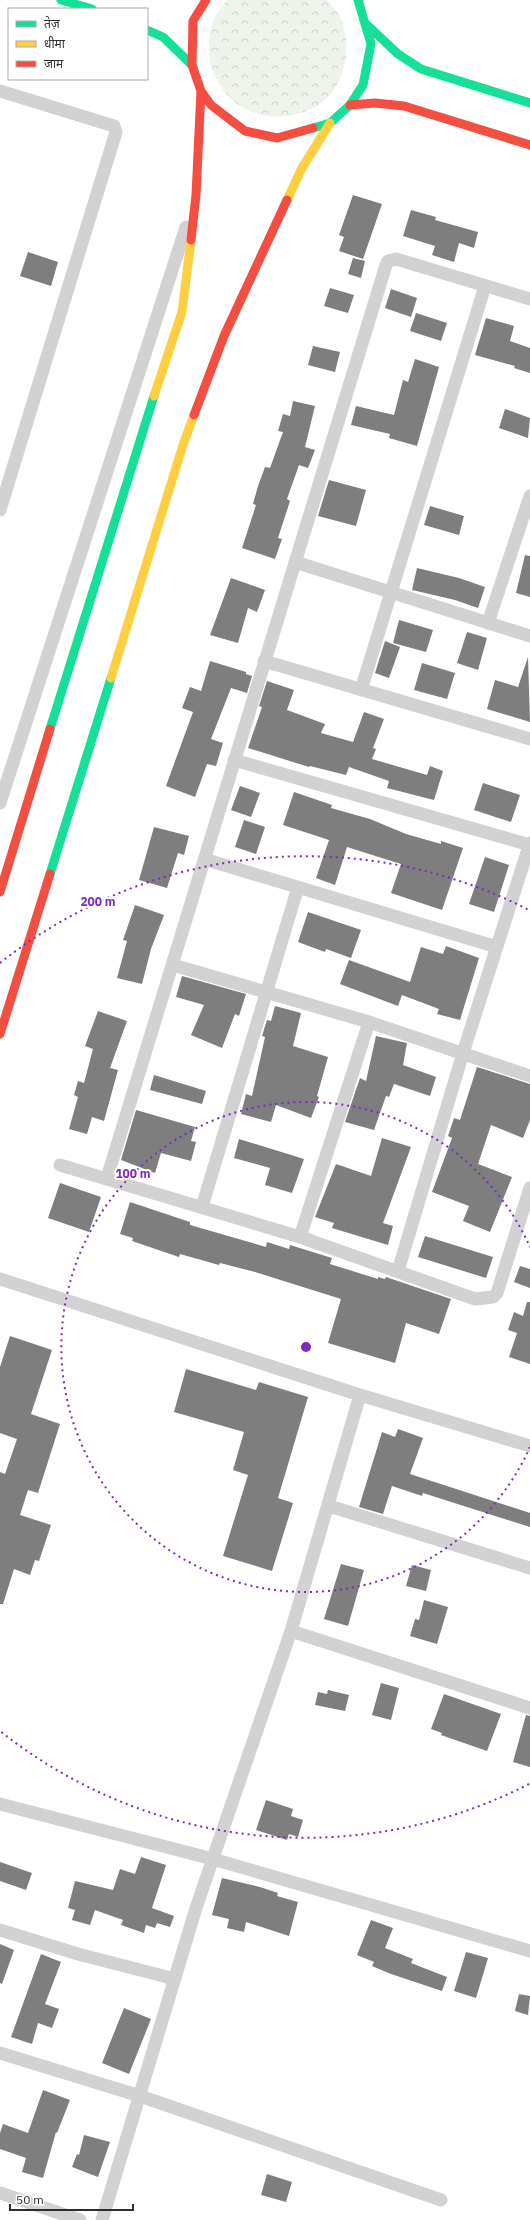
<svg xmlns="http://www.w3.org/2000/svg" width="530" height="2220" font-family="'IBM Plex Sans','Noto Sans Devanagari',sans-serif">
<style>
.forest{fill:url(#forest-crowns)}
.building{fill:#7e7e7e}
.lines{fill:none;stroke-linecap:round;stroke-linejoin:round}
.street{stroke:#d2d2d2;stroke-width:13}
.fast{stroke:#16e098;stroke-width:9}
.slow{stroke:#ffcf43;stroke-width:9}
.jam{stroke:#f24e42;stroke-width:9}
.ring{fill:none;stroke:#7b2cbf;stroke-width:2;stroke-dasharray:2 4}
.centre{fill:#7b2cbf;stroke:#fff;stroke-width:2}
.ring-label{font-size:12px;text-anchor:middle;font-weight:bold;fill:#7b2cbf;stroke:#fff;stroke-width:4;stroke-linejoin:round;paint-order:stroke}
</style>
<defs>
<pattern id="forest-crowns" width="20" height="18" patternUnits="userSpaceOnUse"><rect width="20" height="18" fill="#eef3eb"/><path d="M2 6a3 3 0 1 1 6 0M12 15a3 3 0 1 1 6 0" fill="none" stroke="#ccd1ca"/></pattern>
</defs>
<rect width="100%" height="100%" fill="#fff"/>
<path class="forest" d="M227,0H327C331,5 337,11 340,17C355,48 344,94 311,109C281,123 241,118 222,88C217,79 211,72 210,61C207,33 209,23 227,0Z"/>
<path class="building" d="M353,195L382,204L363,259L339,251L344,237L339,235Z
M411,210L436,217L435,220L478,232L474,248L459,243L454,262L432,255L435,246L403,236Z
M28,252L58,262L51,286L20,276Z
M353,258L365,261L361,278L348,274Z
M330,288L354,295L348,313L324,306Z
M391,289L417,298L411,317L385,308Z
M416,313L447,323L441,341L410,331Z
M486,318L514,326L510,341L530,348V373L514,368L515,366L475,355Z
M313,346L340,352L335,372L308,365Z
M415,359L439,367L417,446L389,438L390,434L351,425L356,406L394,415L403,380L408,382Z
M293,401L315,406L305,447L315,450L308,468L299,465L287,499L290,501L278,538L282,539L275,559L242,548L256,505L253,504L258,486L265,467L270,468L283,432L278,431L283,414L290,416Z
M505,409L530,418L528,438L499,428Z
M329,480L366,490L356,526L318,516Z
M430,506L464,516L459,535L424,525Z
M525,555L530,556V597L516,593Z
M417,568L459,578L485,587L478,608L455,600L412,590Z
M231,578L265,590L257,612L248,608L238,643L210,635Z
M399,620L433,630L426,652L393,643Z
M467,632L487,638L478,670L457,663Z
M385,641L400,647L389,678L375,673Z
M528,657L530,722L487,709L495,680L518,687Z
M210,661L246,672V674L252,676L247,693L231,688L211,739L223,743L216,766L207,764L195,797L166,786L193,712L182,708L190,687L201,691Z
M422,663L455,673L447,699L414,690Z
M267,681L294,690L287,710L325,724L321,733L353,742L364,712L384,719L373,748L376,749L372,759L427,775L430,766L443,771L434,800L387,788L389,781L349,767L346,775L310,766L309,767L248,748L262,707L259,706Z
M483,783L520,795L511,822L474,810Z
M240,786L260,793L251,817L231,810Z
M294,792L332,805L331,808L370,819L406,834L441,844V841L463,848L442,910L391,893L401,864L347,847L335,885L316,878L329,840L283,825Z
M244,820L265,827L256,854L235,847Z
M154,827L189,836L184,855L178,853L167,888L139,880Z
M485,857L509,865L494,912L469,904Z
M135,905L164,915L151,949L142,984L117,978L127,941L123,940Z
M308,912L361,930L351,958L326,949L325,952L298,942Z
M446,946L479,958L460,1020L437,1014L439,1009L402,995L398,1006L340,984L349,960L410,982L421,947L443,954Z
M182,976L246,994L239,1016L235,1014L222,1048L191,1035L204,1005L176,997Z
M275,1006L301,1013L293,1046L328,1057L317,1096L319,1097L311,1118L276,1105L271,1122L241,1114L246,1094L252,1096L265,1037L262,1036L267,1020L271,1021Z
M98,1011L127,1021L110,1068L118,1070L104,1121L92,1117L87,1134L69,1129L78,1097L74,1095L78,1081L84,1083L93,1049L85,1046Z
M376,1036L407,1043L403,1065L436,1077L430,1096L394,1084L389,1097L386,1096L374,1130L345,1122L360,1078L366,1081Z
M477,1067L530,1084V1120L523,1138L491,1125L478,1164L512,1177L490,1232L463,1221L469,1206L432,1192L452,1138L448,1136L454,1118L460,1120Z
M154,1075L206,1091L202,1104L150,1090Z
M136,1110L195,1127L191,1141L196,1142L191,1161L161,1153L155,1173L121,1160Z
M382,1138L411,1147L383,1223L393,1226L388,1245L332,1228L334,1223L315,1217L336,1164L371,1176Z
M239,1139L304,1159L292,1193L265,1185L270,1168L234,1158Z
M60,1183L101,1197L89,1232L48,1218Z
M130,1202L190,1222V1225L266,1247L267,1242L289,1249L290,1245L332,1258L330,1264L378,1279V1277L385,1279L386,1277L451,1299L439,1334L406,1323L395,1363L328,1343L341,1299L255,1272L220,1263L219,1265L180,1254L179,1257L132,1241L133,1238L120,1234Z
M425,1236L493,1257L486,1278L418,1257Z
M520,1266L530,1269V1288L514,1282Z
M527,1302H530V1364L509,1357L517,1333L508,1330L514,1312L523,1316Z
M10,1336L52,1350L31,1414L60,1424L38,1493L28,1490L20,1515L51,1525L39,1561L35,1560L30,1575L14,1569L3,1604H0V1472L5,1474L17,1439L0,1433V1367Z
M186,1369L256,1390L259,1382L308,1397L278,1498L293,1503L272,1571L223,1556L248,1475L233,1470L244,1432L174,1412Z
M398,1429L423,1438L410,1474L530,1513V1527L423,1493L422,1496L392,1486L383,1514L359,1507L382,1432L395,1437Z
M341,1564L364,1570L348,1626L324,1619Z
M412,1565L431,1570L426,1591L406,1586Z
M424,1600L448,1607L437,1644L410,1636L415,1619L419,1620Z
M381,1683L399,1688L391,1720L372,1715Z
M328,1690L349,1695L345,1711L315,1705L318,1692L327,1694Z
M444,1694L501,1714L487,1751L441,1735L442,1733L431,1729Z
M526,1715L530,1716V1767L513,1762Z
M266,1800L293,1809L291,1816L303,1820L298,1837L289,1834L287,1840L256,1830Z
M141,1857L166,1865L152,1908L174,1916L170,1927L157,1923L155,1928L146,1925L144,1933L121,1925L123,1920L95,1910L90,1925L72,1920L75,1910L68,1908L75,1881L113,1890L120,1869L135,1874Z
M0,1862L32,1873L26,1890L0,1881Z
M222,1878L260,1887L278,1893L277,1896L298,1902L289,1936L246,1922L244,1932L227,1928L229,1919L212,1915Z
M371,1920L393,1928L385,1948L413,1959L411,1963L447,1977L442,1991L391,1974L372,1966L374,1962L357,1955Z
M0,1944L14,1950L2,1984L0,1983Z
M466,1952L488,1958L476,1998L454,1991Z
M41,1954L61,1962L45,2004L59,2009L52,2028L38,2023L32,2044L11,2037Z
M519,1994L530,1996L528,2015L515,2011Z
M124,2008L151,2019L129,2074L102,2063Z
M43,2090L70,2100L57,2133L56,2132L43,2178L22,2172L26,2158L0,2149V2133L3,2124L28,2133Z
M84,2135L110,2142L98,2177L72,2167L77,2154L79,2155Z
M267,2174L292,2182L286,2202L261,2195Z"/>
<g class="lines">
<path class="street" d="M0,91L114,126L116,132L0,510
M295,562L530,636
M488,623L530,496
M264,661L530,739
M361,690L485,286
M234,760L530,845
M0,803L186,227
M204,859L497,947
M173,965L369,1022L530,1076
M60,1165L300,1237L475,1299L493,1297L497,1293L530,1188
M107,1178L386,265L388,261L396,259L530,299
M202,1207L298,887
M300,1237L369,1022
M398,1271L463,1053L530,843
M0,1279L360,1395L530,1446
M329,1506L530,1568
M291,1631L530,1708
M0,1804L213,1859L530,1951
M0,1930L78,1954L175,1979
M0,2053L140,2096L441,2200
M0,2193L80,2220
M102,2220L196,1908L291,1631L360,1395"/>
<path class="fast" d="M61,0L92,9
M365,23L398,54L421,69L530,103
M147,30L163,37L192,65
M313,128L330,123L350,105L363,85L371,44L358,0
M50,729L154,396
M50,874L111,678"/>
<path class="slow" d="M287,200L302,168L330,123
M154,396L182,312L191,240
M111,678L183,445L194,415"/>
<path class="jam" d="M206,0L193,21L192,65L201,91L211,105L245,131L277,138L313,128
M350,105L375,103L404,106L530,145
M191,240L196,195L201,91
M194,415L224,336L287,200
M0,892L50,729
M0,1034L50,874"/>
</g>
<g class="ring">
<path d="M530 1447A245 245 0 1 1 530 1247"/>
<path d="M529 1784A491 491 0 0 1 0 1731M0 963A491 491 0 0 1 529 910"/>
</g>
<circle cx="306" cy="1347" r="6" class="centre"/>
<g class="ring-label">
<text x="98" y="906">200 m</text>
<text x="133" y="1178">100 m</text>
</g>
<rect x="8" y="8" width="140" height="72" fill="#ffffff" stroke="#ababab"/>
<rect x="16" y="21" width="20" height="6" fill="#16e098" stroke="#ababab"/>
<text x="44" y="28" font-size="12" fill="#2d2d2d">तेज़</text>
<rect x="16" y="41" width="20" height="6" fill="#ffcf43" stroke="#ababab"/>
<text x="44" y="48" font-size="12" fill="#2d2d2d">धीमा</text>
<rect x="16" y="61" width="20" height="6" fill="#f24e42" stroke="#ababab"/>
<text x="44" y="68" font-size="12" fill="#2d2d2d">जाम</text>
<path d="M10 2204v6h123v-6" fill="none" stroke="#2d2d2d" stroke-width="2"/>
<text x="16" y="2204" font-size="12" fill="#2d2d2d" stroke="#ffffff" stroke-width="3" paint-order="stroke">50 m</text>
</svg>
